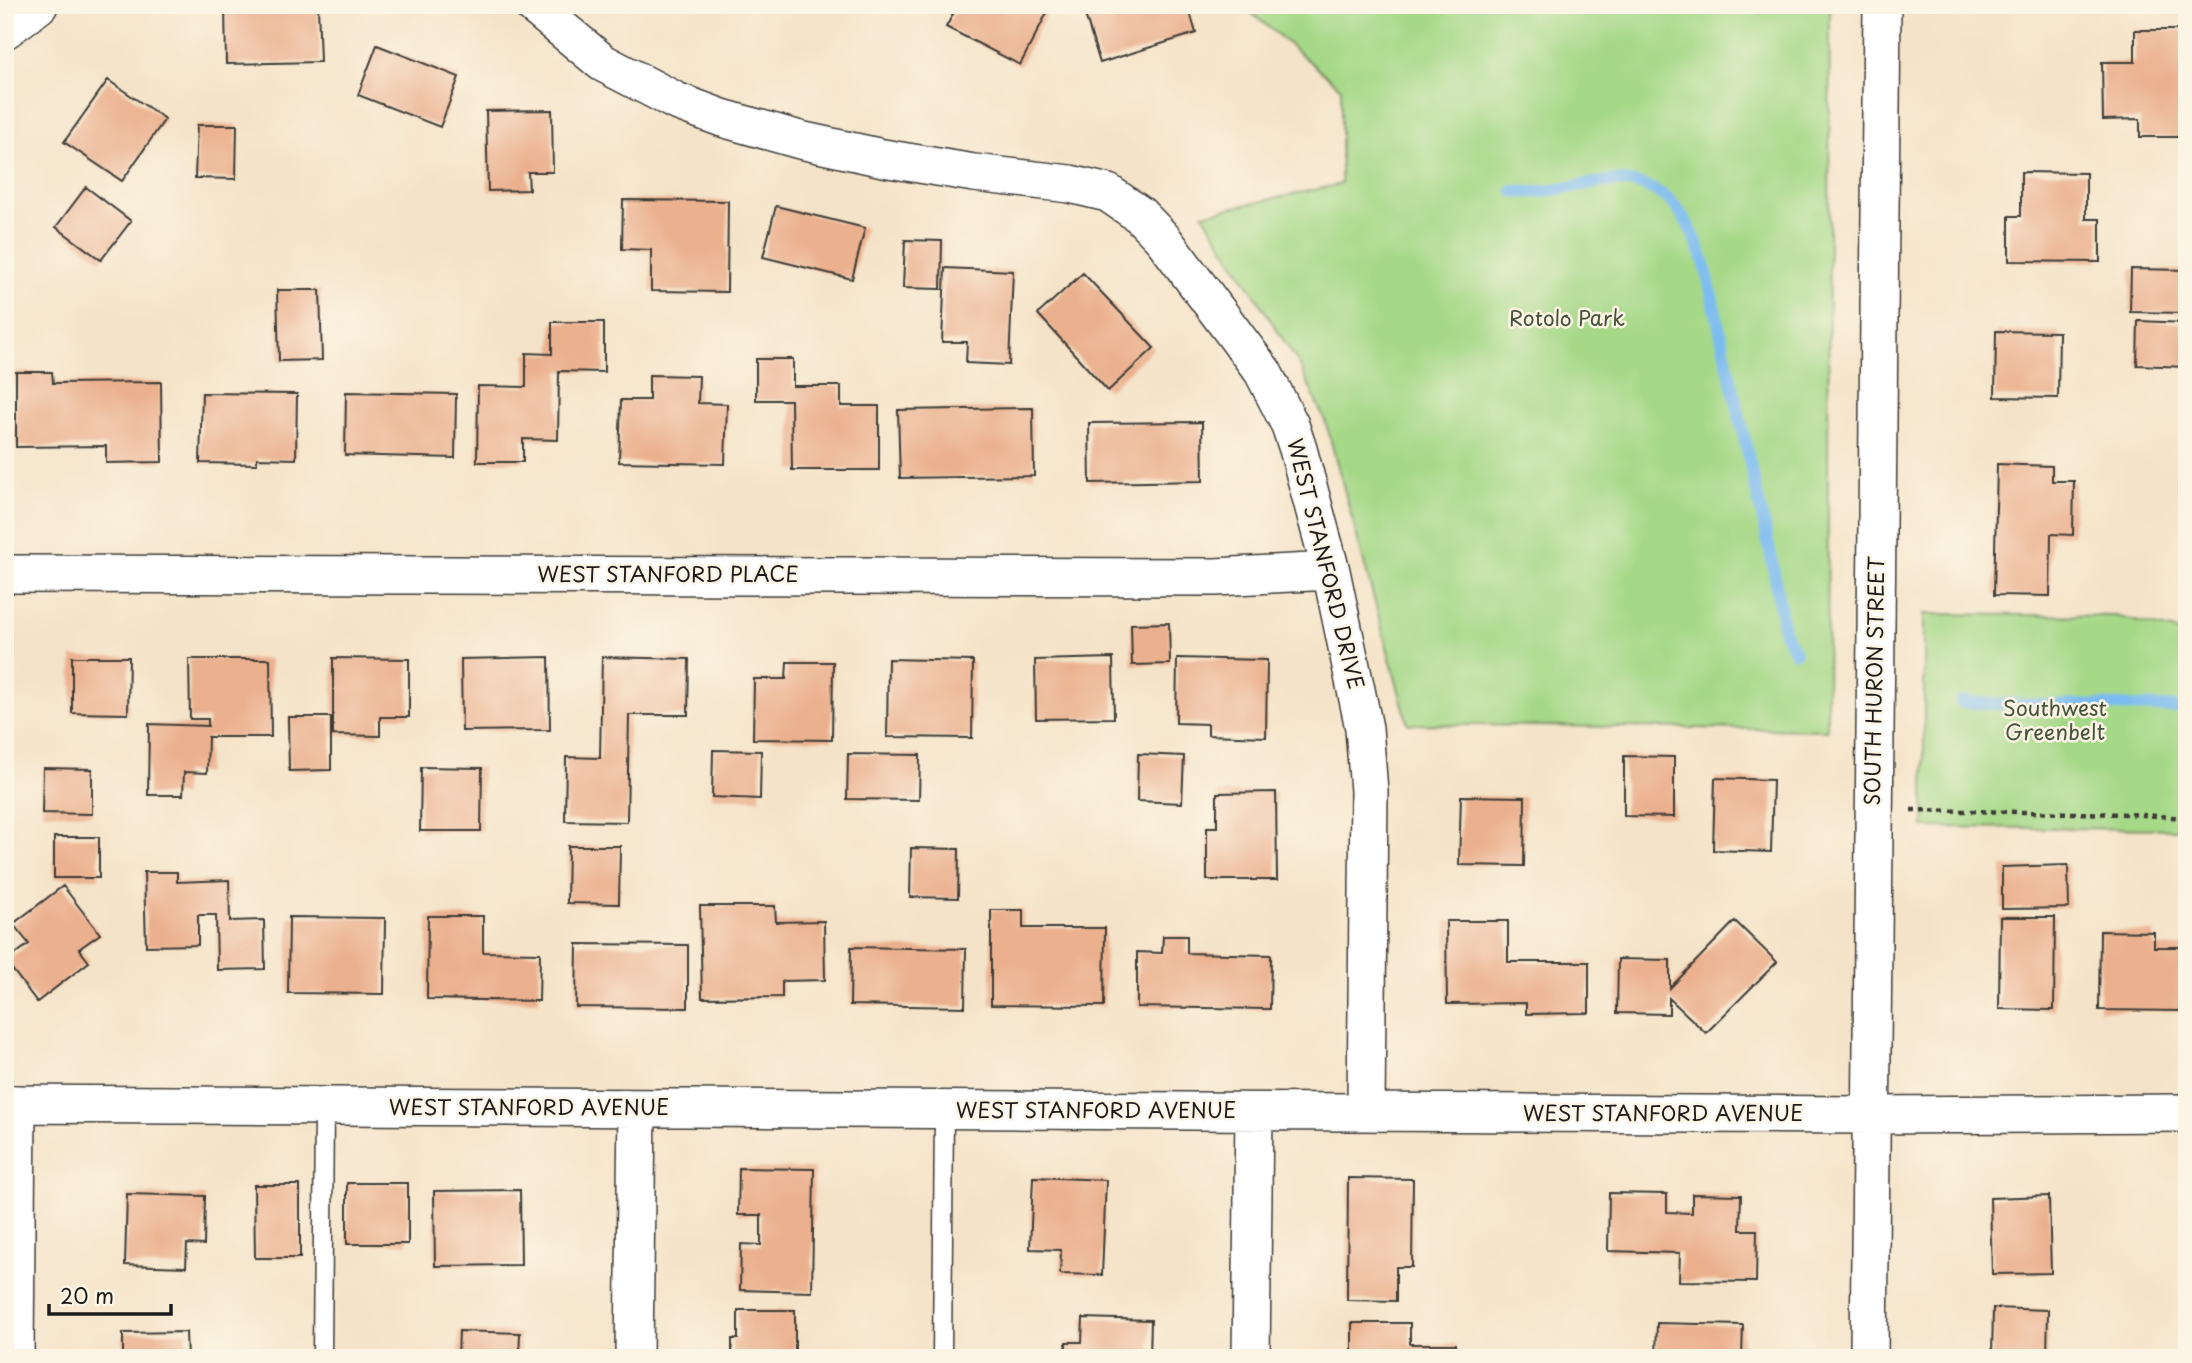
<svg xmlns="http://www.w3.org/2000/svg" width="2192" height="1363" font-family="'Playpen Sans',sans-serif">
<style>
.green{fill:#a5d887;stroke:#607a52;stroke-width:2}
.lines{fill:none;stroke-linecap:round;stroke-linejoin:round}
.stream{stroke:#7cbbf0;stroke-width:12}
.building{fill:#ebb18f}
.service-casing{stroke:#3c3a36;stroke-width:21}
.minor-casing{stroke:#3c3a36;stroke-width:40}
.path{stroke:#3c3a36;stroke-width:4.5;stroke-dasharray:5 5;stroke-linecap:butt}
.service{stroke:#fff;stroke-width:18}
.minor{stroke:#fff;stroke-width:37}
.labels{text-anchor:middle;stroke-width:5;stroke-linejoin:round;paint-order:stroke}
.park-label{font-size:21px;fill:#45543c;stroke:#fcf5e5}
.street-label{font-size:21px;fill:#1c1c1c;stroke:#fcf5e5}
</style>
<rect width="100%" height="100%" fill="#fcf5e5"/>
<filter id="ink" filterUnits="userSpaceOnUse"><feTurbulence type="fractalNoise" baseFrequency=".0143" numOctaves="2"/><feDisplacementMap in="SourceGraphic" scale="14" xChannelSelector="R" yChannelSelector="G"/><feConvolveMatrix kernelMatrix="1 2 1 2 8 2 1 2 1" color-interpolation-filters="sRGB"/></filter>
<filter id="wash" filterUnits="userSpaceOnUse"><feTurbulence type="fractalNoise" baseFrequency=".00686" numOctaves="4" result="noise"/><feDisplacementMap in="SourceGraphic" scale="28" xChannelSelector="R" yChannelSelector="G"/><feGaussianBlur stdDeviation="1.57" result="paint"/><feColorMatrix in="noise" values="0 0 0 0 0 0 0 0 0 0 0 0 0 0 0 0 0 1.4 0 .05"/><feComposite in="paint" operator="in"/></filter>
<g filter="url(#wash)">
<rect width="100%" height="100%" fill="#f4e3c8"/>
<path class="green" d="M1242,5H1830L1827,730L1408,724L1326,423L1300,366L1203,214L1341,184V88Z
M1924,614L2115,616L2187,634V829L1924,827Z"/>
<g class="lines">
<path class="stream" d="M1513,191C1531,194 1548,191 1566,188C1582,186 1599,181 1615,181C1668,182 1688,216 1704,261L1772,560L1784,632L1795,652
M1961,702C2036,707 2111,704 2187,708"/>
</g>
<g id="blocks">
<path class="building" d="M225,5H318L320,62L226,64Z
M958,5H1051L1020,65L946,27Z
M1082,5H1188L1196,33L1100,63Z
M2135,30H2187V137H2140V119L2103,120L2102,62H2135Z
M377,45L459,77L440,127L358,95Z
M108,80L165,119L122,181L64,142Z
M552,110L553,172H528L529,190L488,191L486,111Z
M197,125H237L236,179L195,178Z
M2021,172L2086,173V219H2100V262L2009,261V216H2021Z
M86,187L131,221L101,260L56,227Z
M623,200L728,201L727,292L651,291V250L622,249Z
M776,206L865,228L852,279L763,257Z
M905,240L942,241L941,289L903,288Z
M945,268L1013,271L1009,365L966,363L967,342H942Z
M2131,269L2187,270V313L2130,312Z
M1083,273L1154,348L1108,391L1038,314Z
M277,290H320L322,360L279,361Z
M2138,321L2187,323V367L2137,365Z
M552,322H604V372L559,371L558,440L523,439V462H477L478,386L526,387V353L552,354Z
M1996,331L2059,332L2058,398L1995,397Z
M756,359H793V386H841V406H879V470H792L791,400H756Z
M16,372H52L53,383L161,382L162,462L106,463V446L16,447Z
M649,375L699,376L698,403L727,404L725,464L619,462L621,400H649Z
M346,392L456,394L455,458L345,455Z
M202,393L297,394L296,459L257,458V464L200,463Z
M1033,408L1034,476L900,478L898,410Z
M1202,422L1203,481L1090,483L1089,423Z
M1997,464L2052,466V481H2074L2073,535L2051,534L2050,596L1994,595Z
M1169,623L1170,664L1132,665L1131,624Z
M72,657H129L128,714L72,713Z
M549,657L550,730L462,731L461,659Z
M602,657L689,659L688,715H629L627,822L565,821L566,757L600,758Z
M333,658L409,659V717H380V736L333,735Z
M1113,658L1114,718L1036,719L1035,660Z
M1177,658L1267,660L1266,737L1208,735V724L1176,723Z
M189,659H270L271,737H208L207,773L184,772L183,795H148L149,724L208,726V719H190Z
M888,659L973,661L972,738L887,737Z
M787,662H833L832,740L753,739L754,679H786Z
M288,717H331V770L289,771Z
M713,750L761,751L760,799L712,797Z
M848,754L920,755L919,800L847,799Z
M1138,754L1184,756L1182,803L1137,801Z
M1624,756L1674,757V817L1624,816Z
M421,767L482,768L481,831H420Z
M43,768L92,769V814L42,813Z
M1715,778L1773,780L1771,852L1713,850Z
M1276,792L1277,880H1207V827H1217V793Z
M1461,796L1525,797L1524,866L1459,865Z
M54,837H99V878H54Z
M568,846H620L619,904L567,903Z
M911,848L959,849L958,898L910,897Z
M2068,865L2069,908L2002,909V867Z
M144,872H177V882L229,880L230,921L264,920L265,969L217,970L216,915H198V945L146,946Z
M63,886L100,934L79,949L89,962L37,1002L6,961L29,944L13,924Z
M700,906H775L776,922L824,921L825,980L782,981V997L702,998Z
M991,910H1023V928H1105L1104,1006L991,1005Z
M428,916H483V952L540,953L539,1001L427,999Z
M289,917L385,918L384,994L288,993Z
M2000,917H2055L2054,1010L1999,1009Z
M1446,921H1508V962H1589V1013L1526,1014V1003L1447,1004Z
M1735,921L1777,962L1706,1033L1669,998V1014L1617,1013L1618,959L1670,960V988Z
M2100,931L2154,932V947H2184L2183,1011L2099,1010Z
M1163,936H1187V953L1271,955L1270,1009L1137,1007V952L1162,953Z
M577,944L688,945V1008L576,1007Z
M851,947L966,949L965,1007L850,1005Z
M739,1168L814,1169L812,1292L740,1290L741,1244L761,1245V1215H738Z
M1033,1177L1106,1180L1102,1275L1060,1274L1061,1250L1030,1249Z
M1348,1178L1413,1179L1412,1267H1396V1301L1347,1300Z
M347,1183H408V1244H347Z
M254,1185H300V1258H255Z
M520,1190L521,1265L435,1266L434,1191Z
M1609,1193L1667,1194V1212L1692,1213V1194L1741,1195L1740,1230H1757L1756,1282L1679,1281L1680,1253L1608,1251Z
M127,1194L205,1196L204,1245L187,1244L186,1267L125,1265Z
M2049,1196L2051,1273L1992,1274L1990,1198Z
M1993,1308L2048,1310L2047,1358H1992Z
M738,1310H795V1354L818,1355V1358H732V1339H738Z
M1083,1318L1151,1320L1150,1358H1066V1342H1082Z
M1352,1323H1410V1344H1456V1358H1352Z
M1657,1323L1743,1325L1742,1358H1656Z
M459,1331L520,1333L519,1358H458Z
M186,1332L187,1358H123V1333Z"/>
</g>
</g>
<g filter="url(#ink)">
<use href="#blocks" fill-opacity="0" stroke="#3c3a36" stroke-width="2"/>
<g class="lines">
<g class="service-casing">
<path id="service" d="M322,1358L324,1107
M942,1358L944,1110"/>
</g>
<g class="minor-casing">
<path id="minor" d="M533,5L603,63L676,101L722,118L800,140L883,158L974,173L1070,184L1108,193L1140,215L1163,239L1263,372L1290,425L1298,449L1331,571L1364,728L1369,791L1366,1112
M5,30L39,5
M5,574L1215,577L1331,571
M5,1104L1871,1115L2187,1113
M15,1358L17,1104
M634,1358L637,1109
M1251,1358L1254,1112
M1869,1358L1882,5"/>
</g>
<path class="path" d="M1911,810L2128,814L2187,818"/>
<use href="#service" class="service"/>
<use href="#minor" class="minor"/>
</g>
</g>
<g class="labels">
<g class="park-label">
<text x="1567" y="326">Rotolo Park</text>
<text x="2055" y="716">Southwest<tspan x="2055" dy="24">Greenbelt</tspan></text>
</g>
<g class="street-label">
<text transform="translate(1325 564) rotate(76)" y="7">WEST STANFORD DRIVE</text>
<text x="668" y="582">WEST STANFORD PLACE</text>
<text transform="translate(1875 681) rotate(-89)" y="7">SOUTH HURON STREET</text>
<text x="529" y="1115">WEST STANFORD AVENUE</text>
<text x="1096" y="1118">WEST STANFORD AVENUE</text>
<text x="1663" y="1121">WEST STANFORD AVENUE</text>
</g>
</g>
<rect width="2192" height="1363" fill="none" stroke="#fcf5e5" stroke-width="28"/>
<path d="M49 1304v10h122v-10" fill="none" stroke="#1c1c1c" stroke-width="3.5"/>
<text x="60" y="1304" font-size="21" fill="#1c1c1c" stroke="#fcf5e5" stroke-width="5" paint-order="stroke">20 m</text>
</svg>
